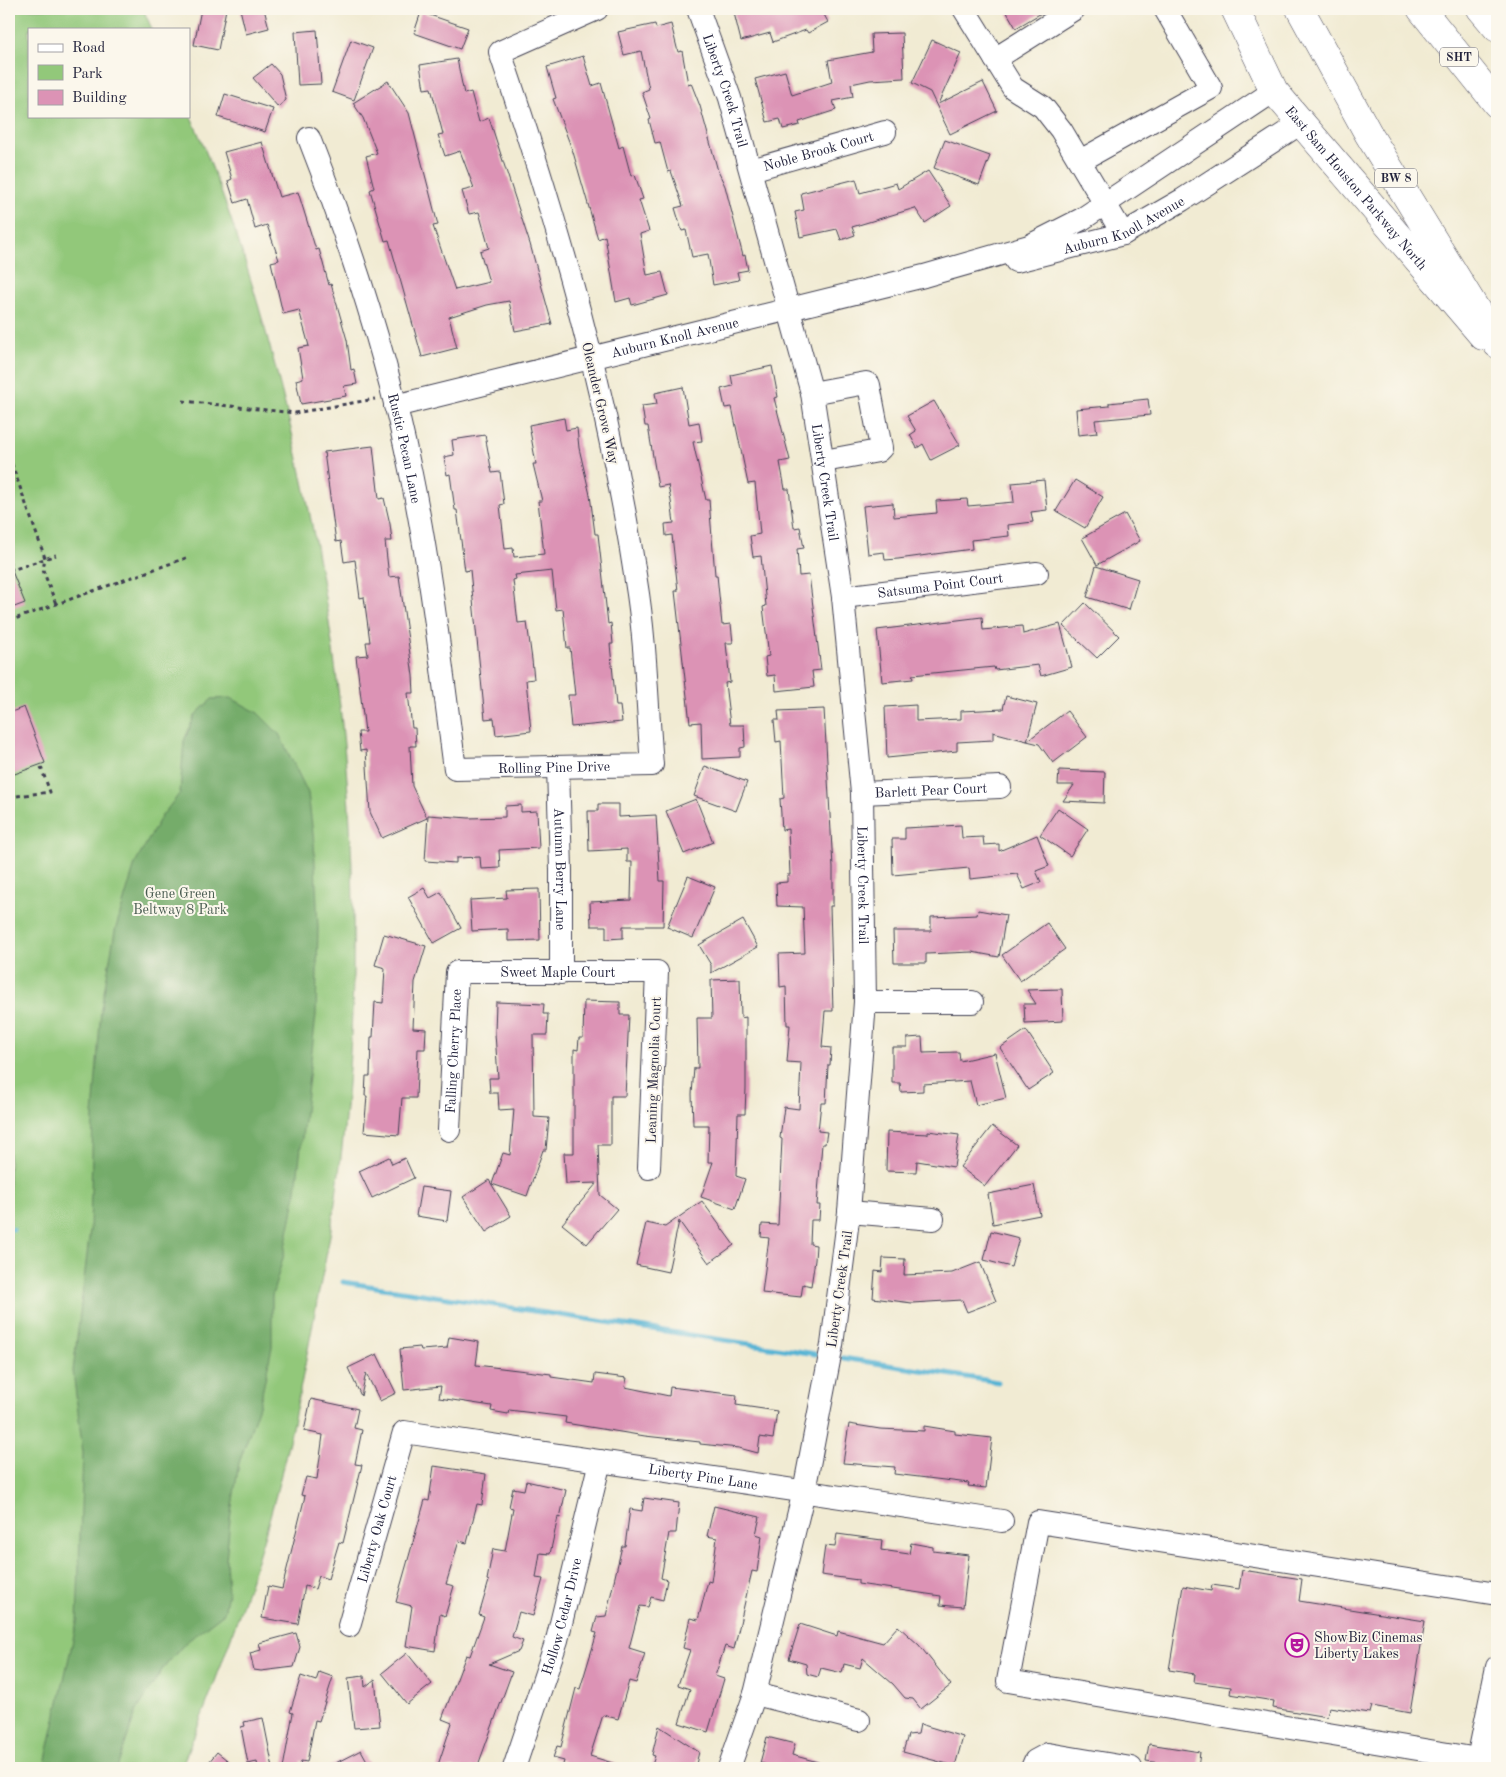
<svg xmlns="http://www.w3.org/2000/svg" width="1506" height="1777" font-family="'Old Standard TT',serif">
<style>
.green{fill:#92c87a;stroke:#5a755a}
.forest{fill:#75ac6a;stroke:#4c6752}
.lines{fill:none;stroke-linecap:round;stroke-linejoin:round}
.stream{stroke:#56b4d4;stroke-width:5}
.building{fill:#dc93b5}
.minor-casing{stroke:#414052;stroke-width:24}
.major-casing{stroke:#414052;stroke-width:29}
.highway-casing{stroke:#414052;stroke-width:29}
.path{stroke:#414052;stroke-width:3;stroke-dasharray:4 4;stroke-linecap:butt}
.minor{stroke:#fff;stroke-width:22}
.major{stroke:#fff;stroke-width:28}
.highway{stroke:#fff;stroke-width:28}
.labels{text-anchor:middle;stroke-width:4;stroke-linejoin:round;paint-order:stroke}
.shield{fill:#fbf7ec;stroke:#636270;stroke-width:1}
.shield-label{font-size:12px;font-weight:bold;fill:#22223b}
.street-label{font-size:14px;fill:#22223b;stroke:#fbf7ec}
.park-label{font-size:14px;fill:#495c51;stroke:#fbf7ec}
.poi-label{font-size:14px;fill:#22223b;stroke:#fbf7ec;text-anchor:start}
</style>
<rect width="100%" height="100%" fill="#fbf7ec"/>
<filter id="ink" filterUnits="userSpaceOnUse"><feTurbulence type="fractalNoise" baseFrequency=".02" numOctaves="2"/><feDisplacementMap in="SourceGraphic" scale="10" xChannelSelector="R" yChannelSelector="G"/><feConvolveMatrix kernelMatrix="1 2 1 2 8 2 1 2 1" color-interpolation-filters="sRGB"/></filter>
<filter id="wash" filterUnits="userSpaceOnUse"><feTurbulence type="fractalNoise" baseFrequency=".0096" numOctaves="4" result="noise"/><feDisplacementMap in="SourceGraphic" scale="20" xChannelSelector="R" yChannelSelector="G"/><feGaussianBlur stdDeviation="1.12" result="paint"/><feColorMatrix in="noise" values="0 0 0 0 0 0 0 0 0 0 0 0 0 0 0 0 0 1.4 0 .05"/><feComposite in="paint" operator="in"/></filter>
<g filter="url(#wash)">
<rect width="100%" height="100%" fill="#f1ebd3"/>
<path class="green" d="M9,9H143L152,29H29V116H189V112C234,213 265,322 291,429C352,681 372,953 334,1210C330,1240 323,1271 317,1302C301,1388 284,1476 257,1560C235,1630 209,1700 181,1768H9Z"/>
<path class="forest" d="M231,698L258,713L279,734L308,793L314,842L318,928L316,1015L295,1199L283,1258L272,1296V1347L260,1403L239,1463L230,1519L226,1560L228,1593L224,1613L185,1643L162,1670L136,1712L117,1768H44L77,1622L83,1453L73,1371L90,1230L93,1116L101,1009L115,931L135,864L161,817L180,793L184,741L195,715L212,699Z"/>
<g class="lines">
<path class="stream" d="M9,1229H13
M343,1282L816,1354
M843,1358L998,1382"/>
</g>
<g id="blocks">
<path class="building" d="M201,9H226L218,50L194,45Z
M240,9H264L269,28L246,34Z
M733,9H821L828,22L808,33L806,30L773,42L770,33L741,41Z
M1005,9H1048L1016,28Z
M421,12L468,28L460,49L414,33Z
M655,24L656,28L671,24L678,52L682,51L688,84L691,83L700,106L718,171L725,186L743,256L745,255L748,270L737,272L739,280L713,285L708,254L692,257L686,230L682,231L675,208L683,206L671,171L668,172L660,142L655,143L649,120L651,119L642,92L649,89L641,51L624,55L618,32Z
M317,30L321,84L298,85L295,32Z
M902,33L904,78L870,80L851,84L853,97L833,101L836,110L799,122L800,125L783,129L780,119L767,122L755,79L785,71L792,95L832,82L828,60L872,52L871,34Z
M351,40L373,48L354,100L332,92Z
M932,40L961,53L938,104L983,82L997,111L950,134L930,92L912,83Z
M583,56L592,86L601,83L619,148L623,146L631,176L635,175L643,199L639,200L649,231L640,234L647,275L662,272L668,295L632,305L630,298L616,302L605,236L598,239L573,152L553,99L556,98L547,67Z
M457,59L464,94L471,92L479,122L489,118L530,244L552,324L515,331L509,301L487,305L449,317L457,348L422,357L389,240L385,241L370,190L374,188L366,156L377,153L363,118L353,103L388,81L409,113L438,225L433,226L455,290L489,282L480,251L489,248L479,212L469,214L462,191L474,188L460,151L445,156L438,135L443,134L431,88L424,89L420,65Z
M271,64L280,74L286,100L278,107L253,78Z
M225,94L273,109L265,132L218,117Z
M945,140L990,156L979,185L934,168Z
M262,142L279,197L298,192L316,250L319,249L329,285L331,284L347,340L351,370L354,369L357,384L344,386L346,396L301,404L296,380L303,378L298,348L309,346L299,310L283,314L271,262L279,260L267,225L255,229L247,199L235,203L228,181L232,179L224,152Z
M928,171L951,206L925,223L915,208L852,227L855,235L841,240L837,229L800,237L795,212L804,210L801,193L856,179L860,193L896,183L898,189Z
M772,366L778,397L774,398L790,460L780,462L785,489H789L794,528L800,527L804,548L797,549L799,576L809,575L821,670L812,671L814,687L776,691L775,675L767,676L765,657L769,656L763,607L766,606L761,556L753,557L750,536L760,534L755,483L748,484L732,407L725,408L721,389L733,386L731,375Z
M683,387L689,424L699,422L702,441L693,442L706,500H709L715,575H717L722,625L731,624L733,643H726L730,682L725,683L730,725H744L745,747L740,748V757L702,759L701,722L690,723L675,591H678L672,535L666,536L665,524L674,523L671,501L668,485L658,487L648,426H645L642,406L657,404L655,393Z
M1148,399L1150,415L1095,420L1097,433L1078,435L1076,409L1109,406V403Z
M934,401L960,445L931,460L923,444L917,448L910,435L916,431L907,416Z
M564,418L566,430L577,428L579,448L590,495L595,534H598L608,624L611,623L613,644H610L616,706H620L622,722L571,727L568,695H575L570,648H567L563,609L556,610L552,571L515,575L516,579L513,580L518,623L527,622L532,660L534,679L526,680L531,731L496,735L494,718L485,719L470,570L465,571L457,510H455L450,474L447,475L444,457L454,455L452,440L485,435L492,473L500,472L504,504L500,505L505,549L513,548L514,557L544,554L538,501H542L533,464H536L529,425Z
M373,446L379,499L384,498L390,524L392,541H385L389,577L399,576L413,676L414,693H408L412,728H415L416,746H410L412,786L427,818L382,838L370,812L366,750L360,751L358,732H365L356,656L368,655L366,642H370L364,597L360,598L355,560L344,562L341,541L336,542L324,452Z
M1044,480L1047,510L1031,512L1033,522L1008,525L1009,536L971,540L972,549L898,559L885,560L884,552L868,554L863,506L893,503L894,517L937,513L936,501L967,499L968,506L1014,502L1012,483Z
M1075,480L1103,497L1085,528L1056,511Z
M1125,514L1140,541L1097,565L1082,538Z
M9,564L25,603L9,609Z
M1096,566L1138,579L1129,610L1087,597Z
M1085,603L1119,636L1097,658L1063,626Z
M982,617L983,630L1022,626L1023,634L1060,624L1072,667L1041,676L1038,665L995,670L994,667L912,675L913,679L882,682L877,630Z
M1006,696L1037,704L1027,741L993,732V740L957,742V751L887,758L885,707L916,705V721L961,719V711L1003,709Z
M24,707L45,763L9,776V713Z
M824,709L833,867V906H830L833,1011H825L822,1047L831,1048L830,1065H828L826,1103H821L818,1131L827,1132L825,1144H822L817,1205H820L819,1220H811L810,1244L816,1245L815,1260L811,1286L803,1284L801,1297L762,1293L769,1238L761,1237L762,1224L778,1225L782,1139L780,1138L784,1107L799,1109L801,1063L787,1062L790,1025H787L786,986L780,987L779,954L805,953L803,907L777,906L776,883L787,882V875H790L788,829L782,830L780,799L784,798L781,741L776,742L774,720H779L778,711Z
M1067,711L1087,737L1053,763L1039,744L1027,741Z
M705,766L747,782L736,811L694,796Z
M1059,770L1105,772L1104,803L1063,801L1074,785H1058Z
M696,799L713,842L684,854L666,811Z
M598,804H619V817L656,815L660,881H664L663,926H623V938L606,939V926H591L590,902L631,900L632,862H627V849L589,851L588,811H598Z
M521,805V812L537,811L539,848L499,850L500,868L481,869L480,857L456,858V863L425,861L428,815L469,818L505,817V806Z
M1058,808L1088,829L1070,856L1040,835Z
M961,825L962,838L983,837L984,845L999,844V851L1037,835L1049,866L1036,871L1041,882L1024,889L1017,874L970,879L969,868L893,875L892,839H905V828Z
M688,876L715,887L693,938L667,927Z
M424,888L430,898L441,892L461,928L434,943L408,897Z
M539,889L540,940L508,941V929L472,931L470,900L507,898L506,890Z
M978,910L1006,915L999,957L972,952L926,954V963H894L893,931H931V917L977,915Z
M743,920L758,947L711,973V965L699,945Z
M1047,923L1065,949L1020,981L1002,955Z
M384,934L426,946L415,982L413,1028L426,1029L425,1049H418L416,1098H402L399,1135L364,1132L367,1096H365L366,1076H370L371,1037H373L375,1002L383,1003L385,968L375,965Z
M740,979L741,1018L746,1017V1088L745,1114H738L736,1176L745,1179L735,1209L701,1197L713,1162H708L709,1125H693L692,1094L694,1068H698L697,1018H712L711,980Z
M1062,989L1063,1021L1025,1023L1024,1004H1036L1027,990Z
M584,1001L620,1002V1015H629L625,1096H611V1145H598L600,1195L617,1209L587,1244L562,1224L597,1183L566,1184L564,1153H574V1049L578,1050L579,1038H583Z
M496,1002L544,1004L543,1014H548L547,1035H533L534,1117L549,1118L546,1150H543L527,1196L492,1184L503,1153L510,1155L514,1109L499,1110L498,1093H490L489,1078H498L495,1033Z
M1026,1030L1054,1073L1028,1090L1000,1048Z
M922,1037L923,1053L959,1052L960,1061L995,1053L1006,1098L976,1105L970,1081L923,1084V1091L901,1092L900,1083H892V1047H907V1038Z
M992,1126L1017,1145L985,1186L960,1167Z
M928,1131L959,1135L954,1167L917,1161L916,1172L886,1171L887,1132L928,1134Z
M389,1157L392,1164L405,1158L414,1178L372,1198L359,1171Z
M489,1180L511,1216L486,1232L463,1197Z
M1034,1185L1040,1215L993,1224L988,1194Z
M421,1187L451,1191L447,1221L416,1216Z
M702,1201L734,1245L709,1263L679,1221L668,1272L636,1265L646,1223L665,1227Z
M991,1231L1019,1238L1011,1267L984,1260Z
M883,1258L905,1259L904,1275L952,1273L980,1262L996,1301L967,1312L962,1300L912,1303L873,1298L875,1271L882,1272Z
M449,1337L479,1342L476,1365L551,1374V1377L594,1383L595,1374L627,1378L625,1387L669,1396L670,1387L737,1395L736,1405L777,1411L773,1439L760,1437L758,1453L739,1448L700,1444V1442L645,1436L565,1423L566,1417L509,1410L508,1414L491,1411L492,1406L439,1398L441,1386L404,1390L400,1349L420,1347L421,1350L447,1348Z
M377,1354L396,1393L380,1401L366,1373L361,1396L348,1368Z
M311,1399L358,1409L354,1428L362,1430L355,1464L362,1465L343,1543L339,1542L328,1579L319,1576L315,1589L305,1586L298,1624L262,1618L268,1586L282,1589L305,1496L301,1495L306,1477L317,1479L323,1435L304,1431Z
M849,1424L880,1429L924,1431V1426L955,1431V1434L992,1438L986,1488L968,1486L969,1483L894,1474L895,1467L843,1463Z
M434,1466L486,1474L482,1505L477,1504L467,1543L459,1541L446,1584L454,1586L445,1616L440,1614L435,1651L406,1646L412,1606L396,1602L425,1500L429,1501Z
M526,1481L566,1490L560,1518L558,1517L550,1554L540,1553L536,1578L543,1579L533,1616L519,1612L512,1637L523,1641L519,1651L489,1664L512,1672L477,1768H437L452,1723L442,1719L466,1655L470,1656L484,1617L479,1615L489,1581L487,1580L493,1549L505,1551L513,1508L509,1507L513,1488L524,1490Z
M644,1498L679,1503L676,1533H669L661,1578L667,1580L663,1600L651,1597L648,1607L640,1606L629,1648L645,1653L636,1683L629,1681L618,1719L603,1715L590,1756L619,1765L618,1768H562L564,1761L553,1758L557,1746L561,1747L576,1688L580,1689L597,1633L593,1632L597,1617L606,1616L622,1546H625L630,1509L642,1511Z
M714,1506L760,1517L756,1534L762,1536L757,1572L752,1571L734,1649L725,1646L715,1676L724,1679L708,1732L679,1723L690,1689L678,1685L690,1650L683,1648L690,1618L698,1620L708,1581L711,1582L717,1538L707,1536Z
M837,1534L882,1540L881,1550L909,1554L911,1543L933,1547V1551L969,1555L963,1607L940,1605L941,1596L858,1584V1580L821,1575L825,1546L835,1547Z
M1242,1570L1302,1579L1299,1601L1425,1621L1410,1713L1372,1706L1370,1713L1329,1707L1327,1717L1273,1708L1274,1701L1230,1694L1231,1687L1194,1682L1195,1674L1169,1670L1183,1586L1211,1591L1212,1585L1239,1589Z
M800,1624L837,1636L838,1631L883,1643L898,1626L919,1645L951,1685L921,1709L913,1699L905,1698L893,1684L863,1658L860,1668L844,1664L842,1673L821,1668L818,1677L807,1674L806,1664L789,1659Z
M296,1633L300,1647L294,1667L261,1671L254,1670L250,1653L261,1650L259,1643Z
M407,1653L432,1684L407,1704L382,1673Z
M319,1672L333,1677L319,1721L315,1720L307,1762L301,1761L299,1768H283L293,1713L290,1712L301,1676L316,1681Z
M364,1676L365,1687L375,1679L380,1726L354,1728L348,1678Z
M263,1718L273,1768H258L257,1762L248,1764L241,1727L245,1726L244,1722Z
M920,1724L963,1737L955,1766L903,1752L908,1735L918,1734Z
M659,1726L699,1752L695,1768H651L655,1756L652,1755Z
M767,1737L795,1744L792,1755L825,1764L824,1768H780L760,1763Z
M1149,1744L1200,1752L1198,1768L1146,1761Z
M361,1750L371,1768H326Z
M217,1752L237,1768H204Z"/>
</g>
</g>
<g filter="url(#ink)">
<use href="#blocks" fill-opacity="0" stroke="#414052" stroke-width="1"/>
<g class="lines">
<g class="minor-casing">
<g id="minor">
<path id="s1" d="M698,9L730,98L812,393L843,597L862,793L865,1002L849,1212L832,1345L804,1491L755,1694L729,1768"/>
<path d="M964,9L1013,88L1043,107L1061,130L1123,234"/>
<path d="M995,59L1074,9"/>
<path id="s2" d="M309,138C352,248 388,359 411,474C431,571 442,671 455,769L652,765C647,704 646,641 636,581C609,400 559,225 500,52L597,9"/>
<path d="M1080,161L1211,88L1165,9"/>
<path id="s3" d="M751,170L885,132"/>
<path id="s4" d="M1016,261L1123,234L1182,200L1301,123"/>
<path d="M812,393L866,383L869,385L881,448L878,451L824,461"/>
<path id="s5" d="M395,406L924,276L1029,246L1082,219L1274,91"/>
<path id="s6" d="M843,597L1037,573"/>
<path id="s7" d="M558,767L561,870V973"/>
<path id="s8" d="M862,793L1000,787"/>
<path d="M865,1002H972"/>
<path id="s9" d="M449,1130L457,972H657L649,1168"/>
<path d="M849,1212L933,1219"/>
<path id="s10" d="M349,1626L404,1432L1002,1521"/>
<path d="M1497,1667L1478,1759L1497,1763"/>
<path d="M755,1694L859,1720"/>
<path d="M1478,1759L1008,1681L1038,1522L1497,1594"/>
<path id="s11" d="M514,1768L557,1640L600,1461"/>
<path d="M1032,1768L1035,1761L1048,1754L1131,1768"/>
</g>
</g>
<g class="major-casing">
<g id="major">
<path id="s12" d="M1235,9L1274,91L1483,336"/>
</g>
</g>
<g class="highway-casing">
<path id="highway" d="M1300,9L1369,135L1497,344
M1421,9L1497,104
M1481,9L1497,28"/>
</g>
<path class="path" d="M183,401L295,413L375,399
M9,456L45,558L43,570L56,604
M9,560L12,570
M9,571L56,555
M9,621L186,558
M9,797L50,792L41,767"/>
<use href="#minor" class="minor"/>
<use href="#major" class="major"/>
<use href="#highway" class="highway"/>
</g>
</g>
<defs>
<g id="theatre-ring" transform="scale(1.25)"><circle r="9.5" fill="#fbf7ec" stroke="#b5179e" stroke-width="1.5"/><path d="M-5-5.5Q0-4 5-5.5V0Q5 5 0 6Q-5 5-5 0ZM-3.3-2.5H-1v1.5H-3.3ZM1-2.5H3.3v1.5H1ZM-2.8 1Q0 5.5 2.8 1Z" fill="#b5179e"/></g>
</defs>
<g fill-rule="evenodd">
<use href="#theatre-ring" x="1297" y="1645"/>
</g>
<g class="labels">
<g class="shield">
<rect x="1440" y="47.5" width="38" height="19" rx="4"/>
<rect x="1375" y="168.5" width="42" height="19" rx="4"/>
</g>
<g class="shield-label">
<text x="1459" y="61">SHT</text>
<text x="1396" y="182">BW 8</text>
</g>
<g class="street-label">
<text dy="5" stroke="none"><textPath href="#s1" startOffset="86">Liberty Creek Trail</textPath></text>
<text dy="5" stroke="none"><textPath href="#s3" startOffset="70">Noble Brook Court</textPath></text>
<text dy="5" stroke="none"><textPath href="#s12" startOffset="218">East Sam Houston Parkway North</textPath></text>
<text dy="5" stroke="none"><textPath href="#s4" startOffset="114">Auburn Knoll Avenue</textPath></text>
<text dy="5" stroke="none"><textPath href="#s5" startOffset="288">Auburn Knoll Avenue</textPath></text>
<text transform="translate(601 403) rotate(77)" y="5">Oleander Grove Way</text>
<text dy="5" stroke="none"><textPath href="#s2" startOffset="325">Rustic Pecan Lane</textPath></text>
<text dy="5" stroke="none"><textPath href="#s1" startOffset="491">Liberty Creek Trail</textPath></text>
<text dy="5" stroke="none"><textPath href="#s6" startOffset="98">Satsuma Point Court</textPath></text>
<text dy="5" stroke="none"><textPath href="#s2" startOffset="749">Rolling Pine Drive</textPath></text>
<text dy="5" stroke="none"><textPath href="#s8" startOffset="69">Barlett Pear Court</textPath></text>
<text dy="5" stroke="none"><textPath href="#s7" startOffset="102">Autumn Berry Lane</textPath></text>
<text dy="5" stroke="none"><textPath href="#s1" startOffset="896">Liberty Creek Trail</textPath></text>
<text dy="5" stroke="none"><textPath href="#s9" startOffset="259">Sweet Maple Court</textPath></text>
<text dy="5" stroke="none"><textPath href="#s9" startOffset="79">Falling Cherry Place</textPath></text>
<text transform="translate(653 1070) rotate(-88)" y="5">Leaning Magnolia Court</text>
<text transform="translate(839 1289) rotate(-82)" y="5">Liberty Creek Trail</text>
<text dy="5" stroke="none"><textPath href="#s10" startOffset="504">Liberty Pine Lane</textPath></text>
<text dy="5" stroke="none"><textPath href="#s10" startOffset="101">Liberty Oak Court</textPath></text>
<text dy="5" stroke="none"><textPath href="#s11" startOffset="159">Hollow Cedar Drive</textPath></text>
</g>
<g class="park-label">
<text x="180" y="898">Gene Green<tspan x="180" dy="16">Beltway 8 Park</tspan></text>
</g>
<g class="poi-label">
<text x="1314" y="1642">ShowBiz Cinemas<tspan x="1314" dy="16">Liberty Lakes</tspan></text>
</g>
</g>
<rect width="1506" height="1777" fill="none" stroke="#fbf7ec" stroke-width="30"/>
<rect x="28" y="28" width="162" height="90" fill="#fbf7ec" stroke="#a4a2a5"/>
<rect x="38" y="44" width="25" height="8" fill="#ffffff" stroke="#a4a2a5"/>
<text x="72" y="52" font-size="15" fill="#22223b">Road</text>
<rect x="38" y="65" width="25" height="15" fill="#92c87a" stroke="#a4a2a5"/>
<text x="72" y="78" font-size="15" fill="#22223b">Park</text>
<rect x="38" y="90" width="25" height="15" fill="#dc93b5" stroke="#a4a2a5"/>
<text x="72" y="102" font-size="15" fill="#22223b">Building</text>
</svg>
